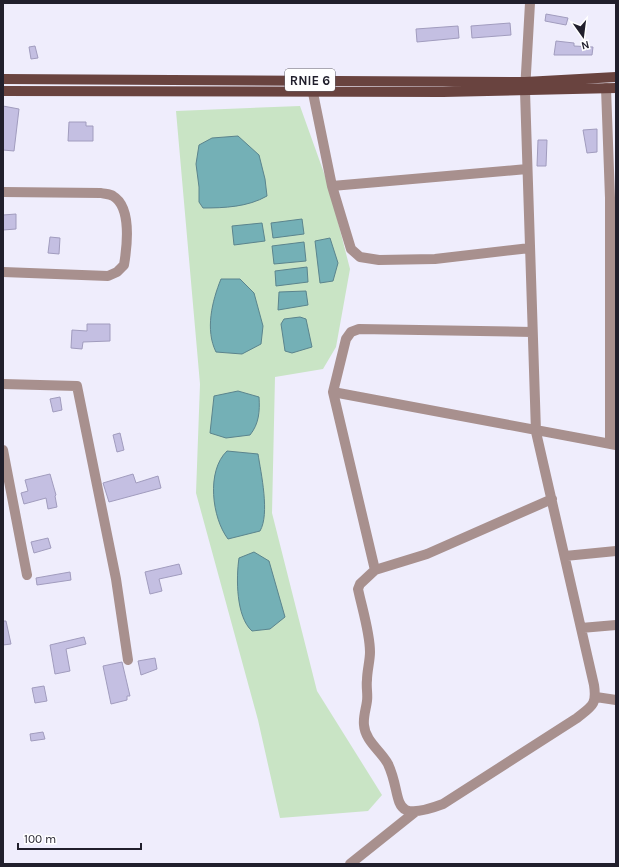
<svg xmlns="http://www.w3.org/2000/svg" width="619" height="867" font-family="Karla,sans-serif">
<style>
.green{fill:#c9e4c5}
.water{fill:#74b0b6;stroke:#5b848d}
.building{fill:#c4bfe2;stroke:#a19cbe}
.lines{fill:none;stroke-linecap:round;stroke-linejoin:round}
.minor{stroke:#a8908e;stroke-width:10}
.major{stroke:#69433f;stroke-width:10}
.labels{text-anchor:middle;stroke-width:3;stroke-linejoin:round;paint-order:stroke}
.shield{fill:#fff;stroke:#64626b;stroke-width:1}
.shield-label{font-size:13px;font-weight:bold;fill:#211f2c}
</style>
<rect width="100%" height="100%" fill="#efedfc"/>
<path class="green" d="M300,106L329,187L350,269L336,347L323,369L275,377L272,513L317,691L382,795L368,811L280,818L258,720L196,493L200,384L176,111Z"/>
<path class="water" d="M238,136L259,155L265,179L267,196C248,207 224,208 203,208L199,202V187L196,164L199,145L212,138Z
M302,219L304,234L273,238L271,223Z
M262,223L265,241L234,245L232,226Z
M330,238L338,263L333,281L320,283L315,241Z
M304,242L306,261L274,264L272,246Z
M307,267L308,282L276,286L275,271Z
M221,279H240L254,293L263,326L261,344L242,354L216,352C205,330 212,301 221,279Z
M306,291L308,305L278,310L279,292Z
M300,317L306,319L312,347L292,353L285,351L281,324L284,319Z
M238,391L259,397C260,411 259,424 250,435L226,438L210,433L214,396Z
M227,451L258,454C261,473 270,514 260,531L228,539C212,518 206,471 227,451Z
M254,552L269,561L285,617L270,629L252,631C236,617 236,578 239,558Z"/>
<path class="building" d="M546,14L568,18L566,25L545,21Z
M510,23L511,35L472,38L471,26Z
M458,26L459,38L417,42L416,29Z
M556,41L574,43V46L593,47L592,55H554Z
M35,46L38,58L31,59L29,47Z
M3,106L19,109L14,151L3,150Z
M69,122H86V126H93V141H68Z
M597,129V152L587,153L583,130Z
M538,140H547L546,166H537Z
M16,214V229L3,230V215Z
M50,237L60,238L59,254L48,253Z
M87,324H110V341L83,342L82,349L71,348L72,330L87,331Z
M60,397L62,410L53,412L50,399Z
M120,433L124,450L117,452L113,435Z
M50,474L56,495L55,496L57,507L48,509L46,498L24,504L21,493L28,491L25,480Z
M133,474L136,483L158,476L161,488L109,502L103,483Z
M48,538L51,548L34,553L31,542Z
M179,564L182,574L159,579L162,591L150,594L145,572Z
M70,572L71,580L37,585L36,578Z
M3,621H6L11,644L3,645Z
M84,637L86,644L66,649L70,671L55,674L50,645Z
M155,658L157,669L141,675L138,661Z
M122,662L130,696H127V700L111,704L103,666Z
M44,686L47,701L35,703L32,688Z
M43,732L45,739L31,741L30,734Z"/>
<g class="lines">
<path class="minor" d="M530,3L525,91L536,432L594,685C597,705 592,706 577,718L443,804C387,825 404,798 388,764C381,751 365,741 364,725C363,717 366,709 367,701C368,694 366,687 367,680C367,671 370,661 370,652C370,633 362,608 358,589L360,584L375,570L427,554L552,499
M606,88L610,198V444
M313,93L332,186L351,249L360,257L379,260L435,259L530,248
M332,186L527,169
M3,192L101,193C105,194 110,194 113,196C132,207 127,247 124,265L117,272L108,276L3,272
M3,384L77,386L116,579L128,660
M333,392L616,445
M3,450L27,575
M565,556L616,551
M375,570L333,392L346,339L351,332L359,329L532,332
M581,628L616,625
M596,697L616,700
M350,864L415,812"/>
<path class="major" d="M3,79L525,82L616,77
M3,91L443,92L616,88"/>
</g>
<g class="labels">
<rect class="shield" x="285" y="69" width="50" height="22" rx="3"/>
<g class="shield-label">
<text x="310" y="85">RNIE 6</text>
</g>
</g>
<rect width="619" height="867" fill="none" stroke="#211f2c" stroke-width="8"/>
<g transform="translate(583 36) rotate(166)" stroke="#ffffff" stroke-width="3" paint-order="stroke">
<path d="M0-3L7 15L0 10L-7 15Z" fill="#211f2c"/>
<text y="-6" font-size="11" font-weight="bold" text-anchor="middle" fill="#211f2c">N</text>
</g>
<path d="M18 843v6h123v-6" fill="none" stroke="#211f2c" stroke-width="2"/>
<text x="24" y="843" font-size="12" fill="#211f2c" stroke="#ffffff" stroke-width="3" paint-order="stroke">100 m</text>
</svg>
